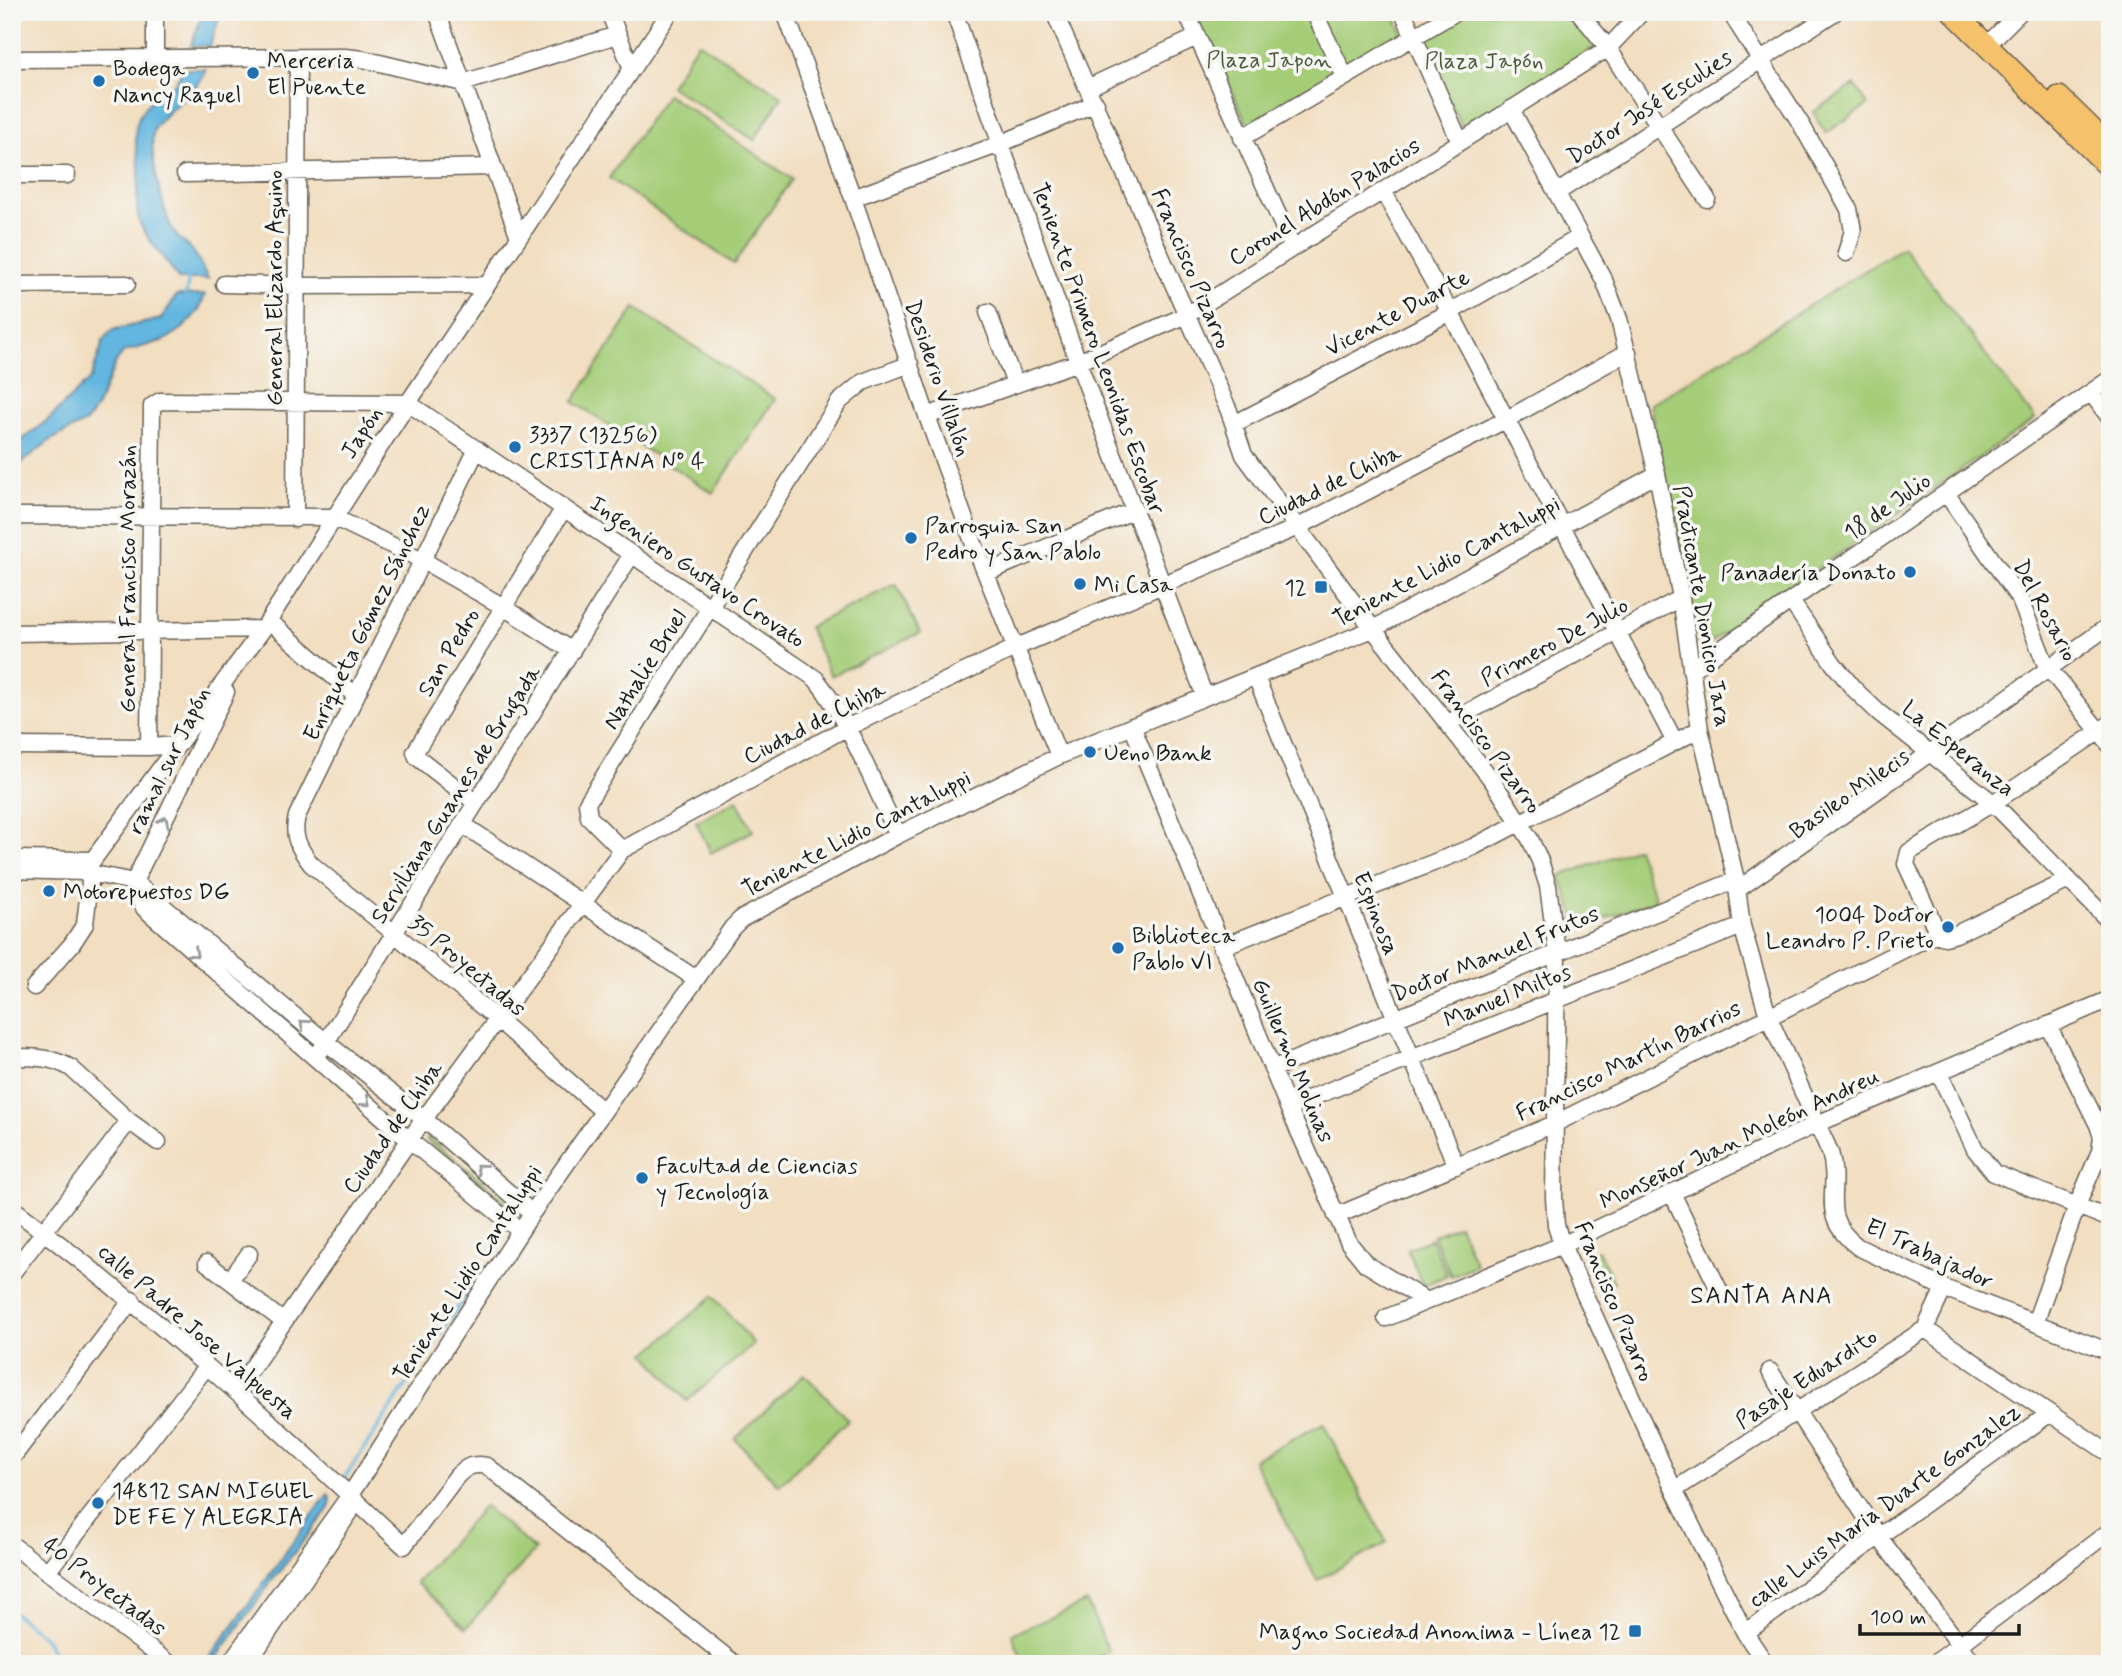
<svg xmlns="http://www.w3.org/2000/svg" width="2122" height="1676" font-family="Mynerve,sans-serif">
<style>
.green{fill:#a5cd78;stroke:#60744a;stroke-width:2}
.water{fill:#64b6df;stroke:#40697e;stroke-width:2}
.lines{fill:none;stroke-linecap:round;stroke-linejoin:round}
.stream{stroke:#64b6df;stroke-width:3.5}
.minor-casing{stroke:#676055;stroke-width:19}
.major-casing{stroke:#676055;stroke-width:24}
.minor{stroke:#fff;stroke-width:16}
.major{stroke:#f5c16b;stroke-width:21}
.oneway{stroke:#999}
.poi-dot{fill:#1f6fb2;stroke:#f6f6f2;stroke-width:2.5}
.labels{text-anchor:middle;stroke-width:7;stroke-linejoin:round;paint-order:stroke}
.park-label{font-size:23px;fill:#4c5a3c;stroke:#f6f6f2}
.poi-label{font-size:23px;fill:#1c1c1c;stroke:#f6f6f2;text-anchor:start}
.street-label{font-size:23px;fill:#1c1c1c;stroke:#f6f6f2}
.neighbourhood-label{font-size:24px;letter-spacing:2px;fill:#1c1c1c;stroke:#f6f6f2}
</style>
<rect width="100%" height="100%" fill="#f6f6f2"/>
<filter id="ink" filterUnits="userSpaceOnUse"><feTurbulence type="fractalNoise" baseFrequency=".0143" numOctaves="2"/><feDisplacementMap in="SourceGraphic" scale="14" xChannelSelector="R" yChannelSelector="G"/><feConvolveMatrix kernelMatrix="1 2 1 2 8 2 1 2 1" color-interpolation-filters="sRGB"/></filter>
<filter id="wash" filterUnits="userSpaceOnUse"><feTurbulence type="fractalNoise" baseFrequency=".00686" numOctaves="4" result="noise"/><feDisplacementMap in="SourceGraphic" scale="28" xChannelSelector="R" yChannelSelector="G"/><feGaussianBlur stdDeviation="1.57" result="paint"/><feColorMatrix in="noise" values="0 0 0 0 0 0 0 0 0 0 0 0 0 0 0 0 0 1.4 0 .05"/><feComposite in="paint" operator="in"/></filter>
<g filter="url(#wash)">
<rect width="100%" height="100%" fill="#f2dec0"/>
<path class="green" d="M1194,12H1393L1403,34L1248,125Z
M1467,12H1569L1596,46L1464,132L1421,39Z
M698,42L782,96L754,140L670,86Z
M1855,85L1868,105L1826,133L1813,112Z
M667,94L792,179L734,264L609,178Z
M1903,247L2035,419L1704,647L1699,646L1650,405Z
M635,308L775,399L713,493L573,402Z
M896,584L920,633L831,676L808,627Z
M737,800L753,831L711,853L696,822Z
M1637,848L1656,900L1579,928L1560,876Z
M427,1136L515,1208V1212H512L427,1141Z
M1459,1225L1476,1265L1451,1276L1433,1236Z
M1431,1239L1447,1275L1423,1286L1407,1249Z
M1598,1250L1614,1283L1600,1289L1585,1256Z
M713,1296L754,1344L687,1401L646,1354Z
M804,1374L848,1420L779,1485L735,1439Z
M1323,1423L1387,1543L1317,1580L1253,1460Z
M484,1506L535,1550L466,1628L416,1583Z
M1087,1602L1109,1652L1082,1664H1024L1012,1634Z"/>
<path class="water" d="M203,12H221L210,46H191Z
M182,69H206C196,95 172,104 156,126C145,141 163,213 173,231C178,239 186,243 192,250C199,259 203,269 208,279H178C168,260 151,246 141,226C133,207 140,187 139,168C138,149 131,133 140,115C151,92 173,98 182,69Z
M177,295H205L199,310L183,328L165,340L124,352L116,362L96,408L86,422L52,439L12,470V448L49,419L91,378L104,339L112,330L161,319Z
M328,1494L331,1499L329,1508L271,1582L212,1664H205Z"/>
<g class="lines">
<path class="stream" d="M185,298L188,283L187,275
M343,1480L476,1280
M12,1611L46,1639L51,1650L70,1664"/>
</g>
</g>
<g filter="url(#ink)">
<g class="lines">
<g class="minor-casing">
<path id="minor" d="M437,12L519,237
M609,12L632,69
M785,12L853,198L927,416L972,539L1059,756
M954,12L1078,362L1205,697
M1054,12L1229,411L1244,455L1373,629L1492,780L1530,839L1540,861L1548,886L1557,953L1554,1198L1556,1225L1562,1245L1674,1490L1745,1633L1766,1664
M1186,12L1293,248
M1314,12L1345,77
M1403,12L1460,142
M1579,12L1608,48L1707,199
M1730,12L1801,124L1849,209L1853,231L1846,253
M1987,45L2020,12
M155,58V12
M12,59L345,57L363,59L463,83L617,35
M1089,87L1197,37
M1511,109L1604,280L1619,319L1657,474L1681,598L1700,729L1736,880L1742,926L1768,1016L1830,1152C1842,1193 1816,1215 1858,1247L1944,1288L2110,1352
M1242,138L1456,12
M185,174L493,167
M12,175H67
M1383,191L1450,312L1675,742
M1558,192L1835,12
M853,198L1000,144L1096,103
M224,284L297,286L487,285
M12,285L127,284
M988,312L1015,384
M2091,393L2110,418
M408,403L816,679C850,722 874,786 898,835
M927,416L1078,362L1187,315L1608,48L1642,12
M1234,424L1450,312L1580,237
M477,449L297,816C292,836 298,847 311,864L497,1019L603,1111
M1946,493L2020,600L2046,665L2110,745
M295,519L298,58
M12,520L19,516L333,517L422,560L502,606L572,651
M986,573L1135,510
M1791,601L1833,663L1853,688L1878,712L1993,803L2110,922
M269,621L356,696
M12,633L263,629
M1691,670L2110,379
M1256,677L1456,1166
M1448,723L1681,598
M1132,726L1288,1107L1349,1243L1366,1264L1425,1300
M12,746L149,747L178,745
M149,747L152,406L160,401L408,403
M476,803L417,757L415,752L564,508
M462,824L696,979
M622,850L589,817L587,803L839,402L863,382L910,364
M12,859L92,860
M12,870L84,872L134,882L327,1043L424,1119L532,1213
M84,872L263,629L408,403L670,12
M134,882L226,692
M1737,890L2110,625
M144,892L141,900L144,908L409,1140L520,1231
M1935,934V927L1906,864L1909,852L1993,803L2110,724
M1935,934L1945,937L1956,934L2069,880
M1221,947L1473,847L1700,729
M34,987L72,944L85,924L91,873
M12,1057C34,1057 52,1057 71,1068L129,1121L158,1142
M316,1058L632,554
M1272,1069L1736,880
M1939,1073L1975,1149L1994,1173L2110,1219
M1288,1107L1742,926
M1672,1193L1721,1294
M12,1208C151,1311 278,1428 404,1546L457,1476C467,1466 473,1463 487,1466L735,1664
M1336,1216L1554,1124L1935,934
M207,1263L284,1322
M12,1273L129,1121
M230,1280L249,1254
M1386,1318L1562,1245L1817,1124L2110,999
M2035,1323L2077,1206L2100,1151L2102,1137L2098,1125L2048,1025
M1925,1329L2110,1454
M1770,1371L1879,1537L1974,1664
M236,1391L424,1119L622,850L846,728L1017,647L1298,527L1507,419L1628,352
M12,1458L132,1300
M1674,1490L1925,1329L1944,1288
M12,1545L170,1664
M47,1572L207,1366
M1745,1633L2049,1414
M229,1664L350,1495L532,1213L732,928L741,919L898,835L1059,756L1373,629L1657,474
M247,1664L350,1512
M1934,1664L2110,1531"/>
</g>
<g class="major-casing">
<path id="major" d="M1953,12L2110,168
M2059,97L2110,147"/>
</g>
<use href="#minor" class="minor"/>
<use href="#major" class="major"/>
</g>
<defs><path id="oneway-chevron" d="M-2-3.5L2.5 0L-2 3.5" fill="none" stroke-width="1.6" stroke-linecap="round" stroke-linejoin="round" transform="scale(1.75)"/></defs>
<g class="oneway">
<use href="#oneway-chevron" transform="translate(164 821) rotate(-64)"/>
<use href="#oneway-chevron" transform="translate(194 953) rotate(42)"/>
<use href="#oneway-chevron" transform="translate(304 1024) rotate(-140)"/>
<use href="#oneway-chevron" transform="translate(366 1102) rotate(41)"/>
<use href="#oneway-chevron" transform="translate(480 1168) rotate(-139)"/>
</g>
</g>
<g class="poi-dot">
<circle cx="253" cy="73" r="7"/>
<circle cx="99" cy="81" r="7"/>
<circle cx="515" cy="447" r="7"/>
<circle cx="911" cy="538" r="7"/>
<circle cx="1910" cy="572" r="7"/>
<circle cx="1080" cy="584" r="7"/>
<rect x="1314" y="580" width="14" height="14" rx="3.5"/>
<circle cx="1090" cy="752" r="7"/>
<circle cx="49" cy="891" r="7"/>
<circle cx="1948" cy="927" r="7"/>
<circle cx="1118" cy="948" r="7"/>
<circle cx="642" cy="1178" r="7"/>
<circle cx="98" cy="1503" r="7"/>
<rect x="1628" y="1624" width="14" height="14" rx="3.5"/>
</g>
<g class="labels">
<g class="park-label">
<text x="1269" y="67">Plaza Japon</text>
<text x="1484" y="68">Plaza Japón</text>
</g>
<g class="poi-label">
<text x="267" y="68">Merceria<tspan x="267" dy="26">El Puente</tspan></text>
<text x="113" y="76">Bodega<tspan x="113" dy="26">Nancy Raquel</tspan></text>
<text x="529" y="442">3337 (13256)<tspan x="529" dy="26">CRISTIANA Nº 4</tspan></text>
<text x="925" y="533">Parroquia San<tspan x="925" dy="26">Pedro y San Pablo</tspan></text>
<text x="1896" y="580" text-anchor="end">Panadería Donato</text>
<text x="1094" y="592">Mi Casa</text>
<text x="1307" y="595" text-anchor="end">12</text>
<text x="1104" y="760">Ueno Bank</text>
<text x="63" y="899">Motorepuestos DG</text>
<text x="1934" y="922" text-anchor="end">1004 Doctor<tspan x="1934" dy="26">Leandro P. Prieto</tspan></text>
<text x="1132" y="943">Biblioteca<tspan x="1132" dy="26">Pablo VI</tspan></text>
<text x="656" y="1173">Facultad de Ciencias<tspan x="656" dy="26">y Tecnología</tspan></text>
<text x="112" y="1498">14812 SAN MIGUEL<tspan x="112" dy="26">DE FE Y ALEGRIA</tspan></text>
<text x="1621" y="1639" text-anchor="end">Magno Sociedad Anonima - Línea 12</text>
</g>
<g class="street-label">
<text transform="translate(1649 106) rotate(-33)" y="8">Doctor José Esculies</text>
<text transform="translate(1324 201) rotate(-32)" y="8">Coronel Abdón Palacios</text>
<text transform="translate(1192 268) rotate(67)" y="8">Francisco Pizarro</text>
<text transform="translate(274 288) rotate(-90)" y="8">General Elizardo Aquino</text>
<text transform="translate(1397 312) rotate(-28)" y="8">Vicente Duarte</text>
<text transform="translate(1099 348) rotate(70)" y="8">Teniente Primero Leonidas Escobar</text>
<text transform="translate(939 378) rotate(71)" y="8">Desiderio Villalón</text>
<text transform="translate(361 432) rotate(-57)" y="8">Japón</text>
<text transform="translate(1329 484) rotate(-26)" y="8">Ciudad de Chiba</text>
<text transform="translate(1887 506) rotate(-35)" y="8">18 de Julio</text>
<text transform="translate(1446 561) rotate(-28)" y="8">Teniente Lidio Cantaluppi</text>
<text transform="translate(698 571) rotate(34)" y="8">Ingeniero Gustavo Crovato</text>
<text transform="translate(127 579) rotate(-90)" y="8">General Francisco Morazán</text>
<text transform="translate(1703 606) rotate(80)" y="8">Practicante Dionicio Jara</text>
<text transform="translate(2046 610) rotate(62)" y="8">Del Rosario</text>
<text transform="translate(366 622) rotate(-64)" y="8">Enriqueta Gómez Sánchez</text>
<text transform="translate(1554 641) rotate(-28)" y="8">Primero De Julio</text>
<text transform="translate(448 652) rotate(-59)" y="8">San Pedro</text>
<text transform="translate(644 669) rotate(-58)" y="8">Nathalie Bruel</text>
<text transform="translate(814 722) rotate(-27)" y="8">Ciudad de Chiba</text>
<text transform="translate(1487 741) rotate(54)" y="8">Francisco Pizarro</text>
<text transform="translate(1959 748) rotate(39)" y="8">La Esperanza</text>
<text transform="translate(168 760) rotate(-64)" y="8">ramal sur Japón</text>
<text transform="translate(1849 793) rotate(-35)" y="8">Basileo Milecis</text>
<text transform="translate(455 794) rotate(-58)" y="8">Serviliana Guanes de Brugada</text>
<text transform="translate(856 833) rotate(-27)" y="8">Teniente Lidio Cantaluppi</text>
<text transform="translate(1377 913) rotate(68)" y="8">Espinosa</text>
<text transform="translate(1495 953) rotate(-22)" y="8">Doctor Manuel Frutos</text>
<text transform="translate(468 965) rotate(40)" y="8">35 Proyectadas</text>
<text transform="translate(1507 995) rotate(-22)" y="8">Manuel Miltos</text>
<text transform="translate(1294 1060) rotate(67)" y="8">Guillermo Molinas</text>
<text transform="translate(1628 1060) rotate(-26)" y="8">Francisco Martín Barrios</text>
<text transform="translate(392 1127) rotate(-55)" y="8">Ciudad de Chiba</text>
<text transform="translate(1739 1138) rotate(-25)" y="8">Monseñor Juan Moleón Andreu</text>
<text transform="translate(1930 1253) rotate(25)" y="8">El Trabajador</text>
<text transform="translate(467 1273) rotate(-57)" y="8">Teniente Lidio Cantaluppi</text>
<text transform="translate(1615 1301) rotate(67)" y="8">Francisco Pizarro</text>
<text transform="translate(198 1331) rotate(41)" y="8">calle Padre Jose Valpuesta</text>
<text transform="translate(1806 1378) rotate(-33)" y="8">Pasaje Eduardito</text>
<text transform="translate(1884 1505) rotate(-36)" y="8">calle Luis Maria Duarte Gonzalez</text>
<text transform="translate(105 1586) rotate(37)" y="8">40 Proyectadas</text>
</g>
<g class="neighbourhood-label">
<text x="1762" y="1303">SANTA ANA</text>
</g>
</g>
<rect width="2122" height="1676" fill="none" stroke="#f6f6f2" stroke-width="42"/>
<path d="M1860 1624v10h159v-10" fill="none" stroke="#1c1c1c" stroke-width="3.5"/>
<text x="1870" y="1624" font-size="21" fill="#1c1c1c" stroke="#f6f6f2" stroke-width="5" paint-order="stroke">100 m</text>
</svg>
